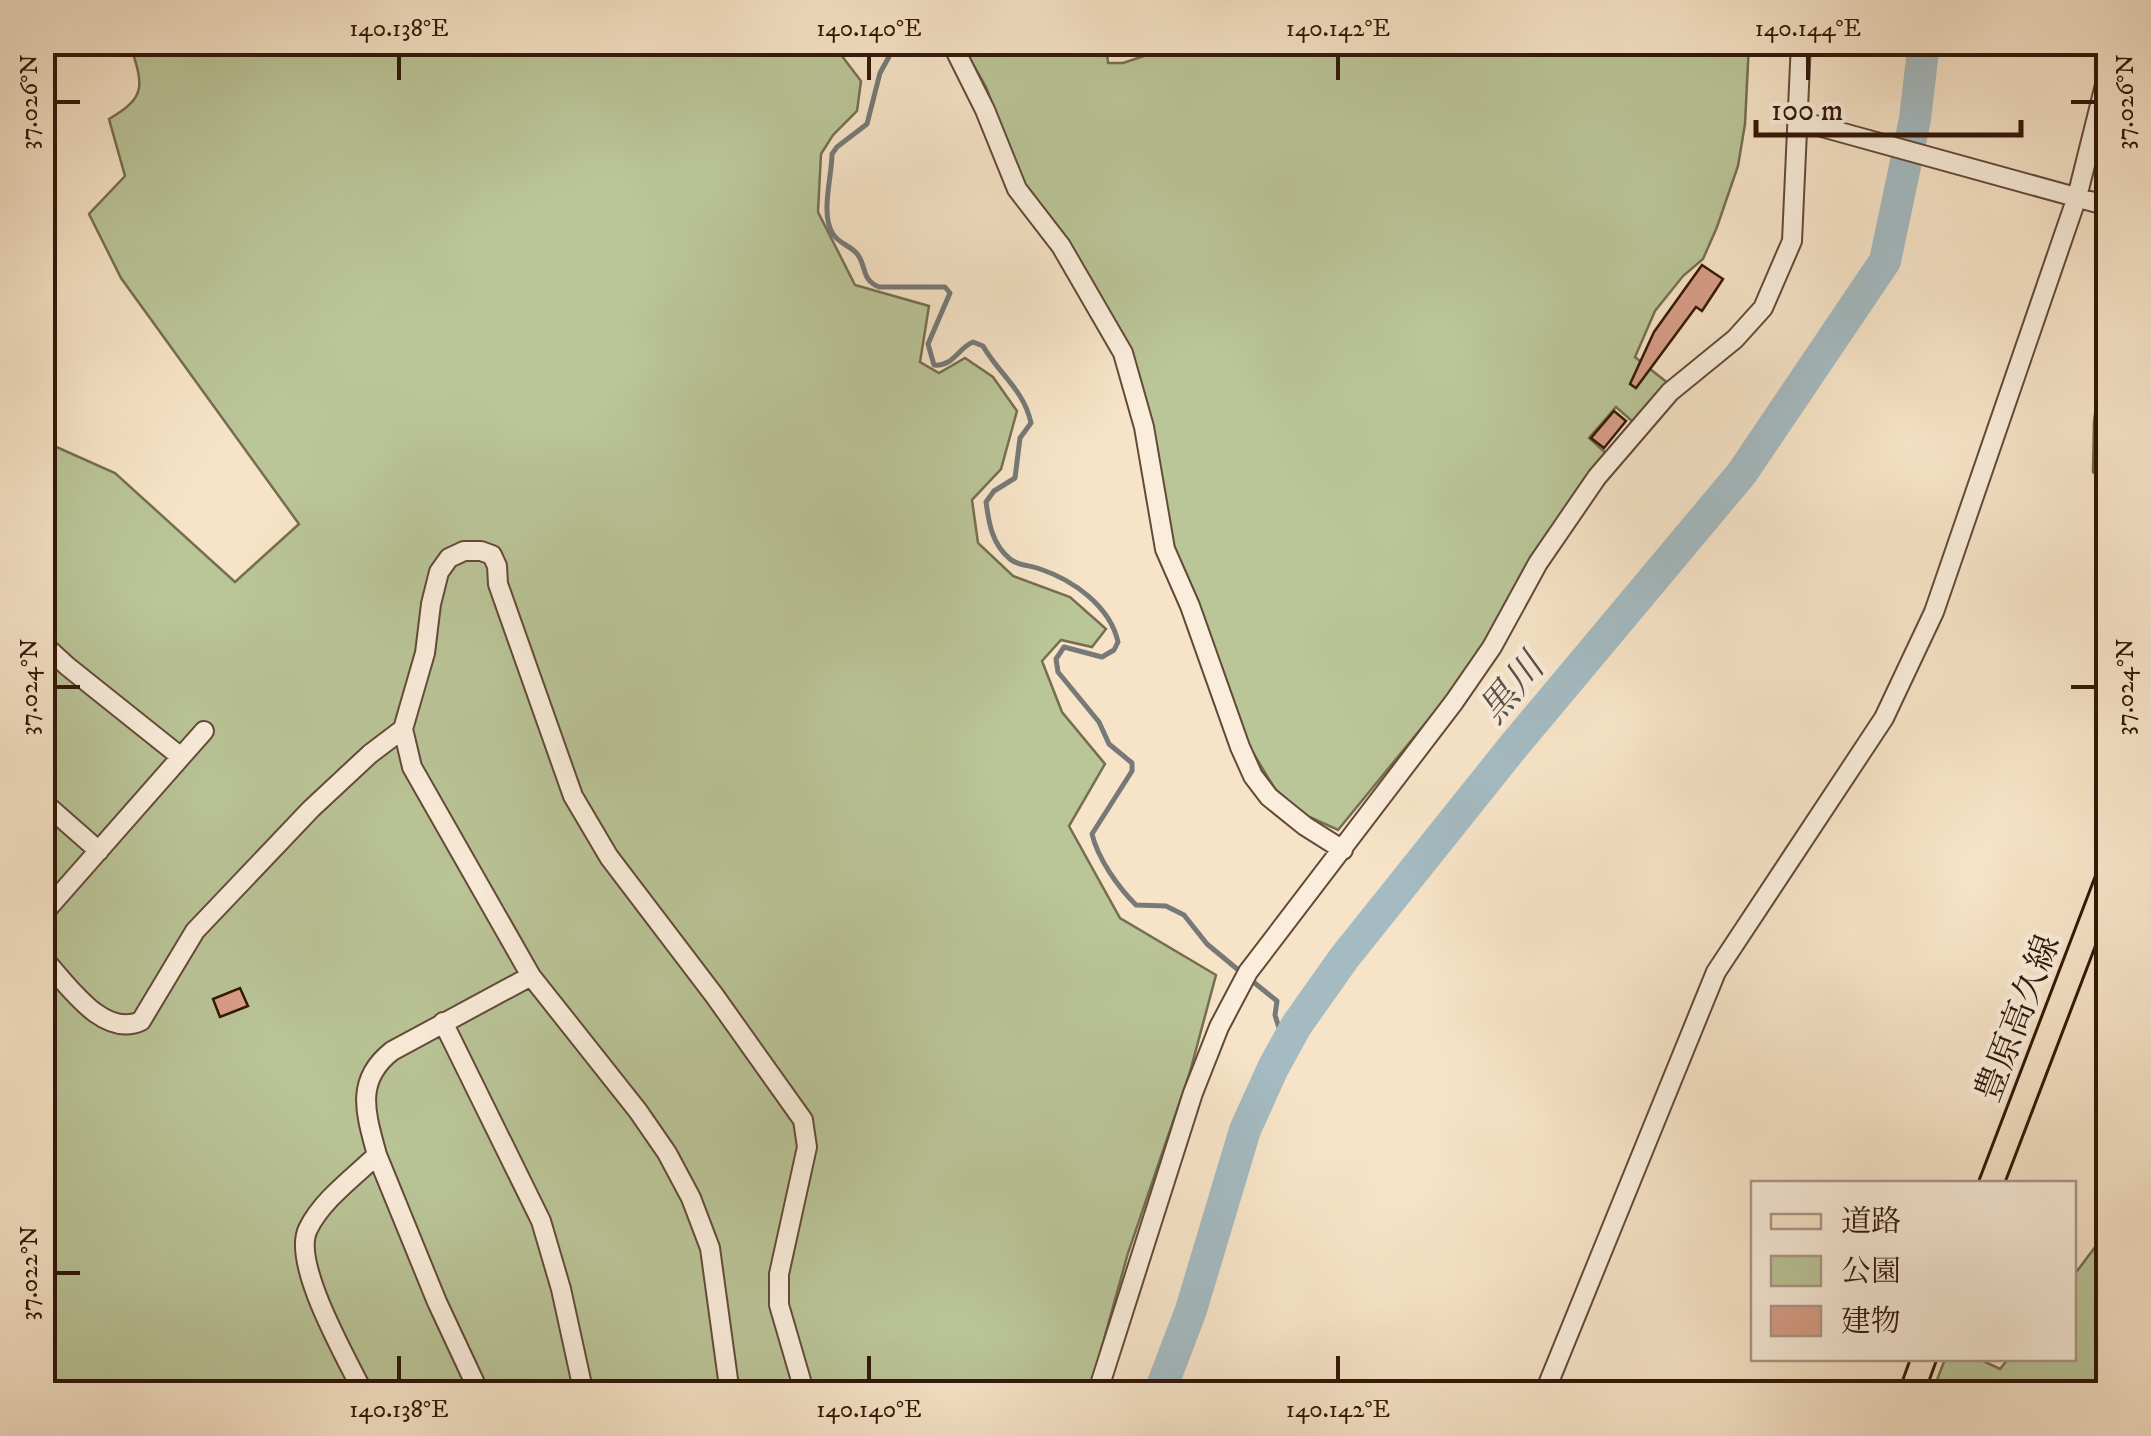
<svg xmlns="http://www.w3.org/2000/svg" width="2151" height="1436" font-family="'IM FELL DW Pica','Noto Serif JP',serif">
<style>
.green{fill:#bac598;stroke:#766e50;stroke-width:2.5}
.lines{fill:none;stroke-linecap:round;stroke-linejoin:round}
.stream{stroke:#767978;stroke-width:5}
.river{stroke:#a4bbc2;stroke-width:32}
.building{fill:#d99e87;stroke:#321708;stroke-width:2.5}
.minor-casing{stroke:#634a38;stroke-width:22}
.major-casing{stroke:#321708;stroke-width:28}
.minor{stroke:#faeddb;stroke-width:18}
.major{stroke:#f7e4c8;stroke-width:22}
.ticks{fill:none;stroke:#321708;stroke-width:4}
.labels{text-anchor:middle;stroke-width:9;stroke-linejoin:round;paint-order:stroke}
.street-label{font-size:35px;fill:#321708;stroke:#faeddb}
.water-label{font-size:38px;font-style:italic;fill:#5a5049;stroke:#faeddb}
.neatline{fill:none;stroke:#321708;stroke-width:4}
.ticks-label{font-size:25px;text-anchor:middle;fill:#321708}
</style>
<rect width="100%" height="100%" fill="#f7e4c8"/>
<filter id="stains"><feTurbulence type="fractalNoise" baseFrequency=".002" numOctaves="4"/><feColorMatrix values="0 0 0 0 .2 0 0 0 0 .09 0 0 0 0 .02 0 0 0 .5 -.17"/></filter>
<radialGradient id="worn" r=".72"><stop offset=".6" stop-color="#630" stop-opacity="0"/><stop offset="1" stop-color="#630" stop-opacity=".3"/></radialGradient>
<path class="green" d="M1174,42L1749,43L1745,124L1738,166L1717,227L1703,259L1683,276L1655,311L1635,357L1669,384L1633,422L1616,407L1589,438L1608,455L1478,659L1338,830L1303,814L1275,789L1244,738L1172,547L1129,350L1111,314L1023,185L986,87L961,43H1106L1108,63H1123L1174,46Z
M130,43H832L861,81L857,111L833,135L821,154L818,212L855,285L929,306L920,362L939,373L965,358L993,377L1017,411L1001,469L972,500L978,543L1013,576L1070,597L1106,629L1092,647L1061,640L1042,661L1062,712L1105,764L1069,826L1120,918L1216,975L1190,1072L1128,1253L1089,1393L43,1394V441L115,473L235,582L299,524L121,278L89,214L125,176L109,119C149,96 142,84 130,43Z
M2108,305V468L2101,479L2093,472L2094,422Z
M2108,1230V1393H1932L1945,1359H1979L2000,1369L2008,1359L2074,1358V1275Z"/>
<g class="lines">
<path class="stream" d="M884,42L891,53L880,73L867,124L837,147L832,154C832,177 820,214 833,234C839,244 852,246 858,255C867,268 861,279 879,287H945L950,293L928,344L934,365C953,367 958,348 973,342L983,346C999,374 1024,390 1031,423L1020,438L1015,478L994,491L986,502C989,524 992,544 1010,559C1018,566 1030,565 1040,569C1073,580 1110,606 1118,642L1114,650L1102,657L1064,647L1056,659L1058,672L1099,722L1109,744L1132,763V771L1092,834C1098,859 1118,887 1136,905L1166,906L1184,915L1207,944L1242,973
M1251,980L1277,1001L1275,1015L1285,1047
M42,1149L46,1159L42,1204"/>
<path class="river" d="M1159,1394L1191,1310L1245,1130L1273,1068L1296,1026L1344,958L1512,748L1742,473L1885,261L1915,119L1924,42"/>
</g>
<path class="building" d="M1702,265L1723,279L1702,311L1696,307L1636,388L1630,384L1654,332Z
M1614,411L1626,421L1604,448L1591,438Z
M240,988L248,1006L220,1017L213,999Z"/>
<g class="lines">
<g class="minor-casing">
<path id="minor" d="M951,42L985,110L1017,189L1061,246L1123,353L1144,427L1165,549L1190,606L1240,747L1253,776L1269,797L1305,826L1343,850
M1800,121L2108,206
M42,643L67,666L181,757L42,915
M403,729L412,767L531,976L638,1111L667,1153L691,1198L710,1248L730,1394
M181,757L204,731
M42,801L99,851
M42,957C66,982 102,1039 141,1021L195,931L311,809L370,754L403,729L425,653L431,604L439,572L449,558L464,551H481L492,555L497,566L498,584L573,796L609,857L714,995L803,1120L807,1147L779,1274V1305L805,1394
M443,1022L541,1221L561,1289L584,1394
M377,1155L437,1302L480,1394
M364,1394C347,1359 291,1263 308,1229C322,1200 354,1177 377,1155C366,1114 354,1081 392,1051L531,976
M1097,1394L1193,1093L1219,1027L1248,972L1454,702L1492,647L1538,563L1597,477L1670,392L1735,339L1763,308L1792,241L1801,42
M1544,1394L1716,972L1884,718L1934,612L2077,197L2108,73"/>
</g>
<g class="major-casing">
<path id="major" d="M1991,1184L2108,878
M1911,1394L1924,1358"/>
</g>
<use href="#minor" class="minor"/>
<use href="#major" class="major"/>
</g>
<path class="ticks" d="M399,55V80M869,55V80M1338,55V80M1808,55V80M55,102H80M2071,102H2096M55,687H80M2071,687H2096M55,1273H80M399,1356V1381M869,1356V1381M1338,1356V1381"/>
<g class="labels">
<g class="street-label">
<text transform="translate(2017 1018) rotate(-69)" y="12">豊原高久線</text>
</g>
<g class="water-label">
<text transform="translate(1511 688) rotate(-50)" y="13">黒川</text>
</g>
</g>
<rect width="2151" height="1436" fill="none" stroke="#f7e4c8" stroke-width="110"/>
<rect x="1751" y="1181" width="325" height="180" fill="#faeddb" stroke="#aa9787" stroke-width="2.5"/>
<rect x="1771" y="1214" width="50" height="15" fill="#f7e4c8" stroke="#aa9787" stroke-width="2.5"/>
<text x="1841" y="1231" font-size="30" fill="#321708">道路</text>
<rect x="1771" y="1256" width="50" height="30" fill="#bac598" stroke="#aa9787" stroke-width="2.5"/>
<text x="1841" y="1281" font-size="30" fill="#321708">公園</text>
<rect x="1771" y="1306" width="50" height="30" fill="#d99e87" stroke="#aa9787" stroke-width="2.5"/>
<text x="1841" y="1331" font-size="30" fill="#321708">建物</text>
<path d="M1756 120v15h265v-15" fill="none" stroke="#321708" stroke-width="5"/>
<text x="1771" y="120" font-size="30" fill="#321708" stroke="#faeddb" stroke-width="8" paint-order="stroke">100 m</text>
<rect x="55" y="55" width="2041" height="1326" class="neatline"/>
<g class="ticks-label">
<text x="399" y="36">140.138°E</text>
<text x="869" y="36">140.140°E</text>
<text x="1338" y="36">140.142°E</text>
<text x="1808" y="36">140.144°E</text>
<text transform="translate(28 102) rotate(-90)" y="9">37.026°N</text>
<text transform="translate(2124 102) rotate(-90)" y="9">37.026°N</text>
<text transform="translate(28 687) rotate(-90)" y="9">37.024°N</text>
<text transform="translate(2124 687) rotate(-90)" y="9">37.024°N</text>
<text transform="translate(28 1273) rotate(-90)" y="9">37.022°N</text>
<text x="399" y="1417">140.138°E</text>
<text x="869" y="1417">140.140°E</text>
<text x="1338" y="1417">140.142°E</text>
</g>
<rect width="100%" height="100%" filter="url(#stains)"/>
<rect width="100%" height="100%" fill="url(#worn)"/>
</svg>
